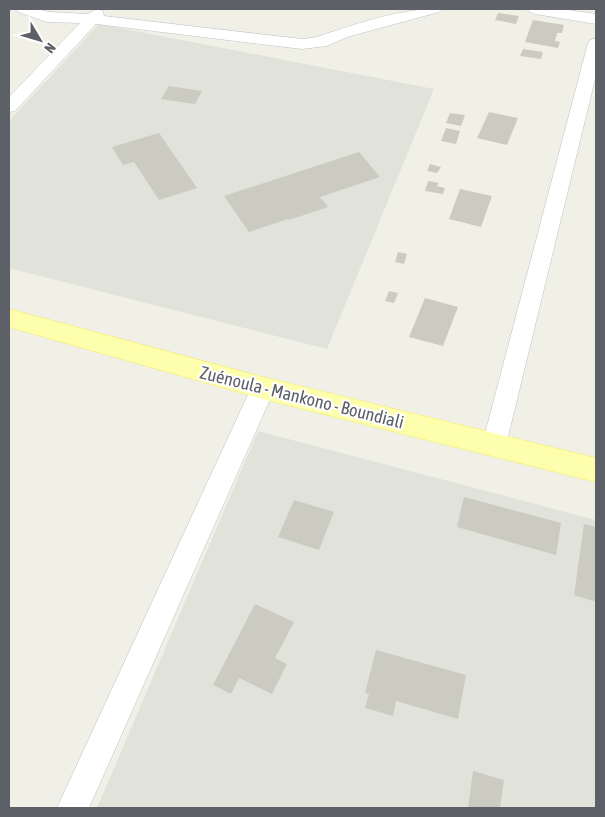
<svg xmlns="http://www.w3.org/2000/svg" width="605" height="817" font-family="'Asap Condensed',sans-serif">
	<rect width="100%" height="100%" fill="#f1f0e6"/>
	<g fill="#e1e2da">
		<polygon points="99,24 434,89 327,349 9,268 9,121"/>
		<polygon points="258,431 596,520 596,808 97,808"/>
	</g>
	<g fill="#cccbc2">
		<polygon points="498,13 519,16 516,24 495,20"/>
		<polygon points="533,20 564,25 562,33 557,33 555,41 560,42 558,48 525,42"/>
		<polygon points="523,49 543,52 541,59 520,56"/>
		<polygon points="169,86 202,91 195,104 161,99"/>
		<polygon points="489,112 518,118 507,145 477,138"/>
		<polygon points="450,113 465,115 461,126 446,123"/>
		<polygon points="446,128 460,131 456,144 441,141"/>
		<polygon points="159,133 197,188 159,200 134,162 123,165 112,147"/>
		<polygon points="359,152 380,177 320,197 328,207 289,220 288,219 249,232 224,196"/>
		<polygon points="430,164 441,167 437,173 427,171"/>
		<polygon points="428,181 439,183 437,186 445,188 443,194 425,191"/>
		<polygon points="460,189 492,196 481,227 449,219"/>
		<polygon points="398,252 407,254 404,264 395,262"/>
		<polygon points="389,291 398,293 394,303 385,301"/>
		<polygon points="425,298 458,307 443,346 409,337"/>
		<polygon points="464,497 561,523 556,555 457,527"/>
		<polygon points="294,500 334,512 319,550 278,537"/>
		<polygon points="584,524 596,527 596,602 574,595"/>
		<polygon points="255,604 294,622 275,658 287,664 272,694 239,678 231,694 213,685"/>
		<polygon points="376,650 466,675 458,719 396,701 393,716 365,708 369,694 365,693"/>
		<polygon points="473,771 504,780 500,808 468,808"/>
	</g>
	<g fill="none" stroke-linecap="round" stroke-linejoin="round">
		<defs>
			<g id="minor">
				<path d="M15,9h23l11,3 39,2 9,-5 6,2 1,5 198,23c16,-1 19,-4 33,-8 29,-10 77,-24 107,-22l-3,3 -92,25 -20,9 -25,3 -206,-25 -81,87 -6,1v-15l71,-74 -33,-1 -29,-10z"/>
				<polygon points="527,9 562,9 596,14 596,24 535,14 530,12"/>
				<polygon points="596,38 596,75 506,445 503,452 494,455 485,452 482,445 588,43 590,40"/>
				<polygon points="263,379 271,381 275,388 89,808 57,808 251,388 255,381"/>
			</g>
			<polygon id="major" points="9,309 263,377 596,458 596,482 263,399 9,327"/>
		</defs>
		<use href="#minor" stroke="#bdbfc5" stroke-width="1"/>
		<use href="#major" stroke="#f9e856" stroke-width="1"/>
		<use href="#minor" fill="#fff" fill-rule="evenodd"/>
		<use href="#major" fill="#feffad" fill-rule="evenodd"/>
	</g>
	<g text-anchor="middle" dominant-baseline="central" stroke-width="4" stroke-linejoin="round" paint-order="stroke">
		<g font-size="18" fill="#5d6067" stroke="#fff">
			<text transform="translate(302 397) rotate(14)">Zuénoula - Mankono - Boundiali</text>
		</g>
	</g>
	<rect width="605" height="817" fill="none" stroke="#5d6067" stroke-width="20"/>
	<g transform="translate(40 40) rotate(128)" stroke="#ffffff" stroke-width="4" paint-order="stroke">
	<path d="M0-4L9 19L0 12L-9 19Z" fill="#5d6067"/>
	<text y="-8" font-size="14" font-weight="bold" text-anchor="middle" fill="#5d6067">N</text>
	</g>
</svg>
